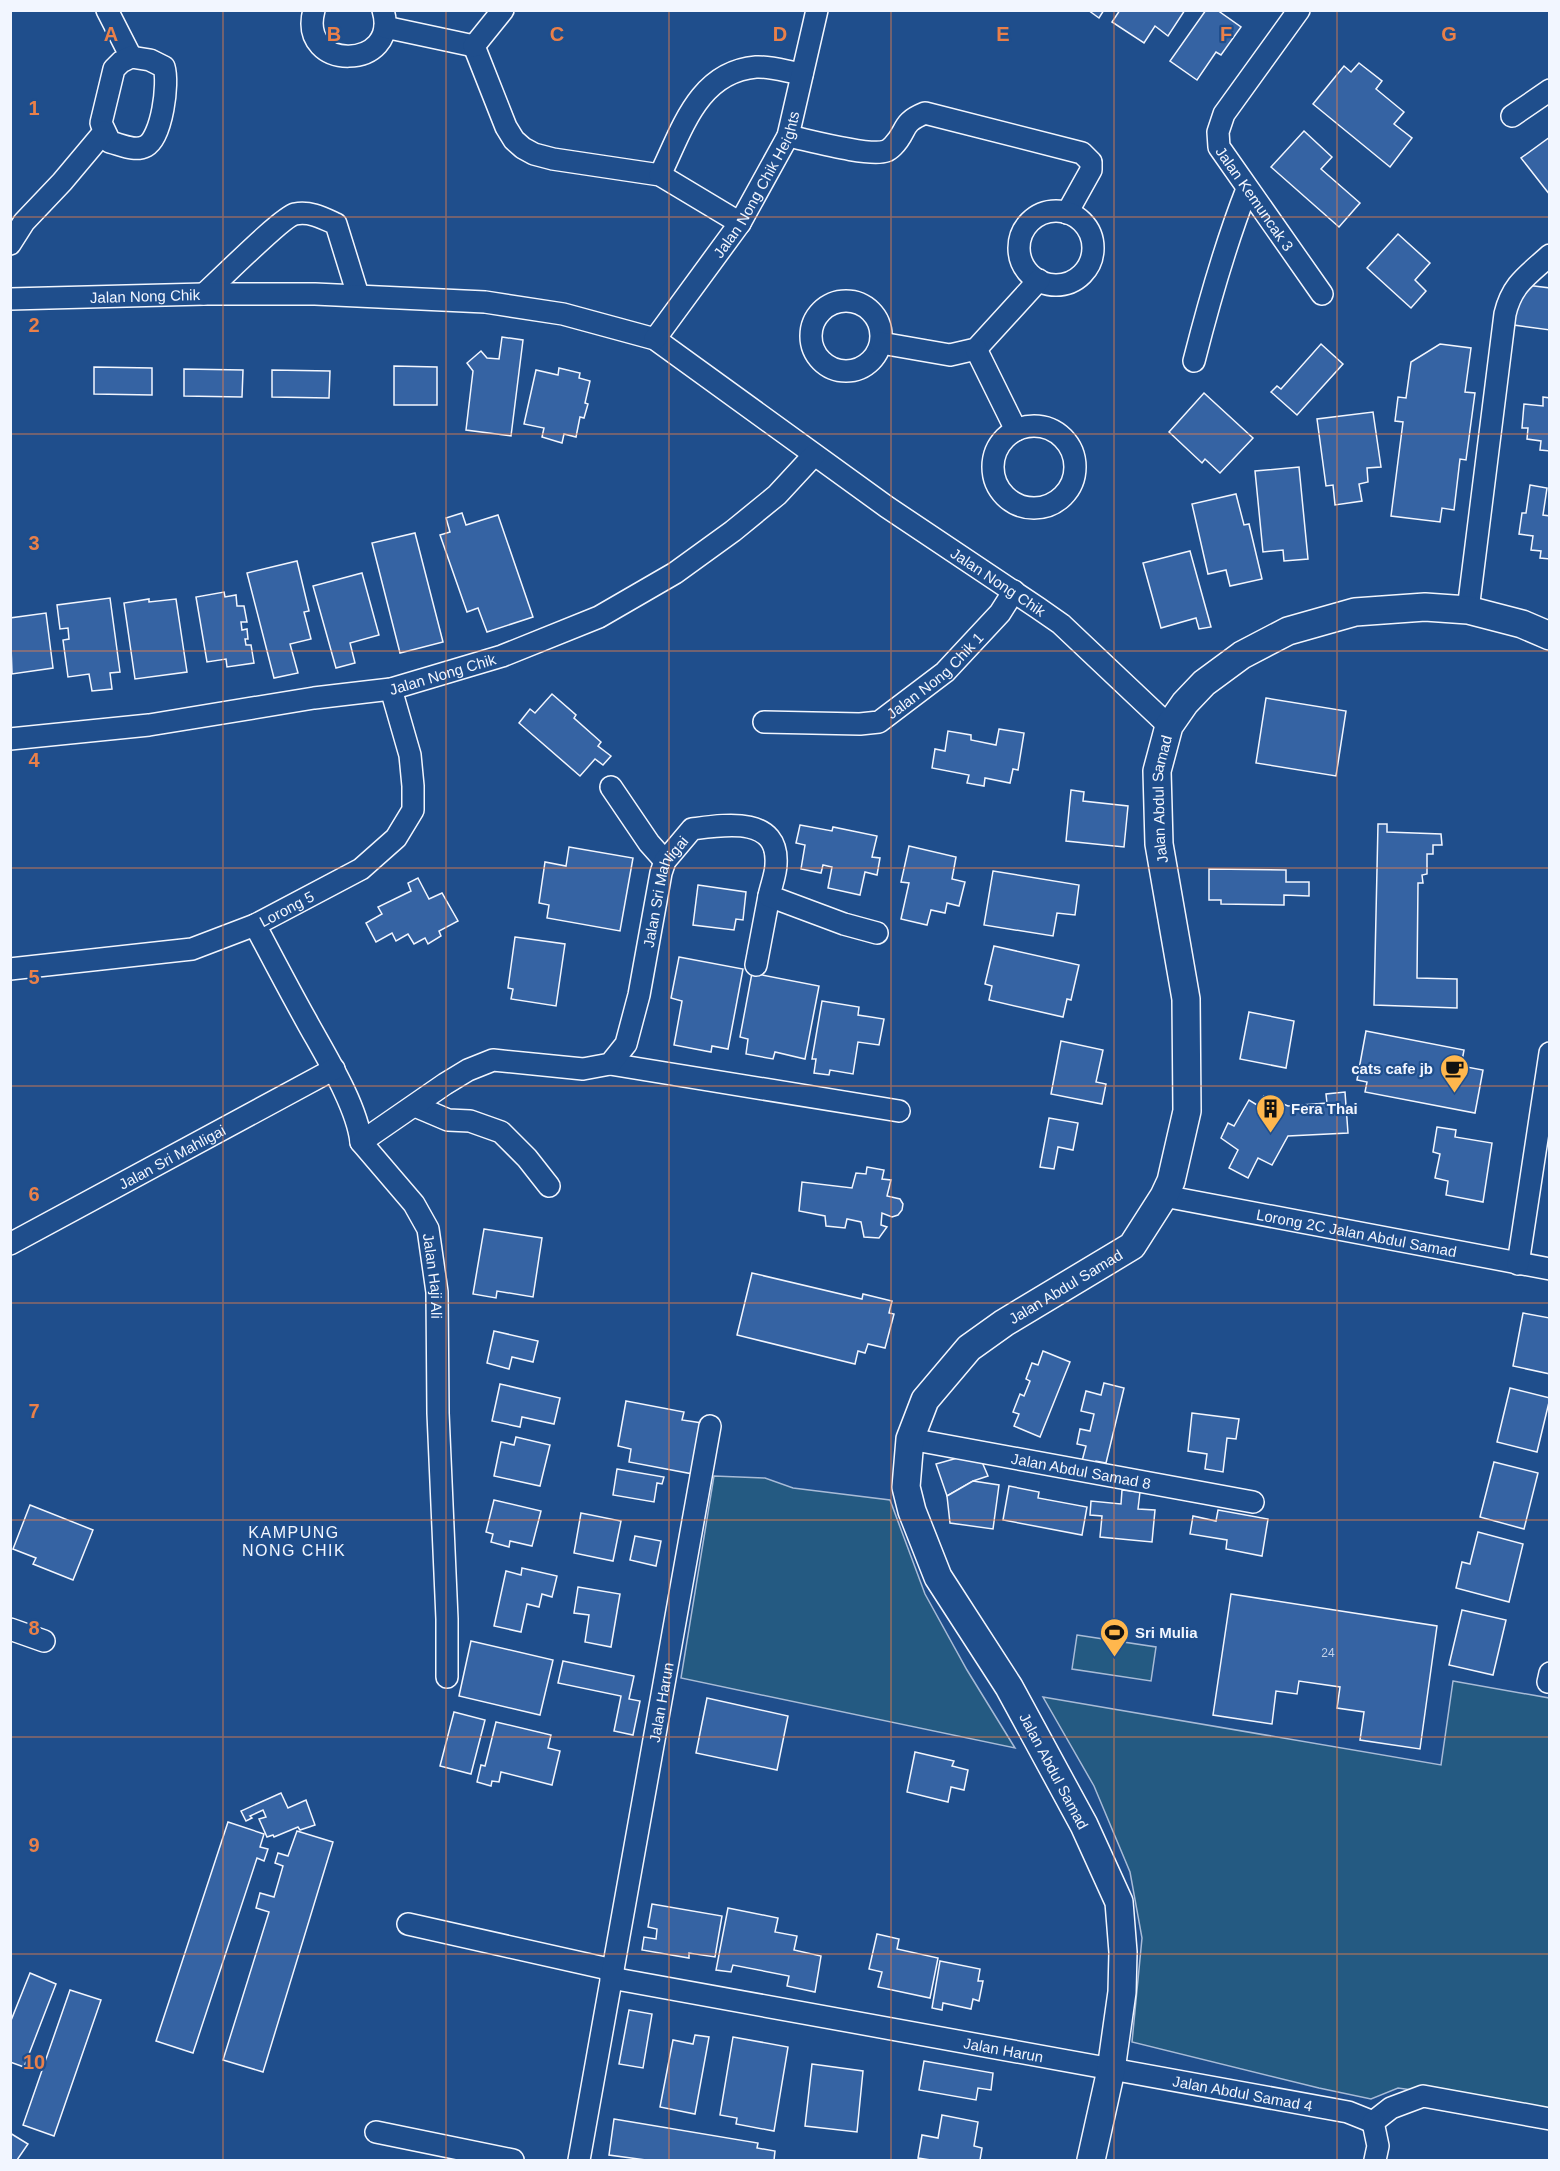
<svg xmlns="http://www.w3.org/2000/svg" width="1560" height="2171" font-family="Arial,sans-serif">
	<rect width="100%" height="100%" fill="#1f4e8c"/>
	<g fill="#245a82" stroke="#a8bbd7" stroke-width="1.5">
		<polygon points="714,1476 765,1478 793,1488 890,1500 925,1594 967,1670 1015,1748 681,1678"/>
		<polygon points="1077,1635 1156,1647 1151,1681 1072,1669"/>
		<polygon points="1453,1681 1549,1698 1549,2109 1398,2088 1371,2099 1319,2088 1132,2042 1142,1938 1130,1872 1094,1786 1043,1697 1441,1765"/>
	</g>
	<g fill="#3563a3" stroke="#f2f6ff" stroke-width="1.5">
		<polygon points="1088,10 1104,10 1099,18"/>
		<polygon points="1120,10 1185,10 1168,36 1155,26 1144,43 1112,22"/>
		<polygon points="1206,10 1217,10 1241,27 1221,55 1216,52 1197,80 1170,61"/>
		<polygon points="1359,63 1382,81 1376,89 1404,112 1394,124 1412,138 1390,167 1313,104 1344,66 1351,72"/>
		<polygon points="1304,131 1332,157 1321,169 1360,203 1339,227 1271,167"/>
		<polygon points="1550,137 1550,195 1521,158"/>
		<polygon points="1398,234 1430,263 1415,280 1426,291 1411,308 1367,268"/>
		<polygon points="1519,284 1550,288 1550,330 1514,325"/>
		<polygon points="502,337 523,340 511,436 466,430 473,371 467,363 481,351 487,358 499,359"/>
		<polygon points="1321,344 1343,364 1297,415 1271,392 1277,386 1281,389"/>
		<polygon points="1440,344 1471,348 1465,392 1475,393 1466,460 1460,459 1454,510 1442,508 1440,522 1391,516 1403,422 1395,421 1398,397 1406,398 1411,362"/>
		<polygon points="394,366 437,367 437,405 394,405"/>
		<polygon points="94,367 152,368 152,395 94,394"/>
		<polygon points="559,368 580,373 579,378 590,381 585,403 588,404 584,418 580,417 576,437 564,434 562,443 542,437 544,428 524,424 536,370 558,375"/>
		<polygon points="184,369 243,370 242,397 184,396"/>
		<polygon points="272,370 330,371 329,398 272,397"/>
		<polygon points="1204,393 1253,438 1220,473 1205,459 1202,463 1169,432"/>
		<polygon points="1543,397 1550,398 1550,451 1540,450 1541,441 1527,439 1528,428 1522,428 1524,404 1543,406"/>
		<polygon points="1373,412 1381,467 1367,468 1368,482 1359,484 1362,501 1335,505 1333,485 1326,486 1317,419"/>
		<polygon points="1299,467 1308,559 1284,561 1283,550 1263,552 1255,471"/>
		<polygon points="1530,485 1547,488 1543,515 1550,516 1550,559 1540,558 1541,551 1531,550 1533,536 1519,534 1522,513 1526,513"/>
		<polygon points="1236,494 1244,525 1249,524 1262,579 1230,586 1226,570 1208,574 1192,504"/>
		<polygon points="462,513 466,525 498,515 533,617 487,632 478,608 467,612 440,535 450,532 446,518"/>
		<polygon points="415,533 443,642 400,653 372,543"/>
		<polygon points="1190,551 1211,627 1199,629 1196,618 1161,628 1143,563"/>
		<polygon points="297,561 309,611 304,612 311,639 290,644 298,673 274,678 247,573"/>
		<polygon points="362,573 379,635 350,643 355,663 336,668 313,586"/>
		<polygon points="224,592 225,597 236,595 237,606 244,606 247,622 241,622 242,630 247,629 248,639 245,639 246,645 251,645 254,663 227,667 226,659 207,662 196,597"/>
		<polygon points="110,598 120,672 110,673 112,689 92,691 89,674 68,677 63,640 69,639 68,628 60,629 57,605"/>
		<polygon points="149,599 149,602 176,599 187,672 135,679 124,603"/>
		<polygon points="46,613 53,668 12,674 10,618"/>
		<polygon points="552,694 576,715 574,718 601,742 598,746 611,756 603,765 595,759 580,776 519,723 530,709 535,713"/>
		<polygon points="1266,698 1346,711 1336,776 1256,763"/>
		<polygon points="999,729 1024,733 1018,770 1013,769 1010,783 985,778 984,786 967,783 969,775 932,768 935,749 945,751 948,731 971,735 971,740 996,745"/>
		<polygon points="1071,790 1084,792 1083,801 1128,806 1124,847 1066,841"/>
		<polygon points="1378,824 1387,824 1387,832 1441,834 1442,845 1433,845 1433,854 1427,854 1427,874 1422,875 1423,883 1418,883 1417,978 1457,979 1457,1008 1374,1005"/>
		<polygon points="800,825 832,831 833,827 877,836 872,857 880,858 877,875 865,872 860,895 828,888 832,867 823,865 821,873 801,869 805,845 796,843"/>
		<polygon points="909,846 956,857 952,879 965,882 959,906 947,903 945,913 931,910 927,925 901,919 909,883 901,882"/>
		<polygon points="569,847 633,858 620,931 547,918 549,905 539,903 545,862 566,866"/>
		<polygon points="1209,869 1286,870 1286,882 1309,882 1309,896 1284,895 1284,905 1221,904 1221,900 1209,900"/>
		<polygon points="993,871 1079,885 1075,915 1057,913 1053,936 984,925"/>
		<polygon points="418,878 429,899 442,893 458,921 439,931 441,936 428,944 425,938 414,944 408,934 396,941 392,933 376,942 366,923 382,914 378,907 411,891 408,883"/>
		<polygon points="698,885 746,892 743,920 736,919 734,930 693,925"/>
		<polygon points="515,937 565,944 556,1006 511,999 513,989 508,988"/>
		<polygon points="994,946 1079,965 1071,1000 1067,999 1063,1017 989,1000 992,986 985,984"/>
		<polygon points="679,957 743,969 728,1049 712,1046 711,1052 674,1045 682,1001 671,998"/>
		<polygon points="752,973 819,986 805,1059 775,1052 773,1059 746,1054 748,1039 740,1037"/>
		<polygon points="822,1001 859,1007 858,1015 884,1019 879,1045 858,1042 853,1074 830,1070 829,1075 814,1073 816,1059 812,1059"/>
		<polygon points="1249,1012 1294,1021 1286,1068 1240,1059"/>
		<polygon points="1366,1031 1464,1050 1461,1066 1483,1070 1475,1113 1365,1092 1367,1082 1357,1080"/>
		<polygon points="1061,1041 1103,1050 1096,1082 1106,1084 1102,1104 1051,1094"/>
		<polygon points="1345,1092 1348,1133 1288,1136 1272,1165 1258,1158 1248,1178 1229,1168 1238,1150 1221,1138 1228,1123 1234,1126 1249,1100 1257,1105 1264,1096 1288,1106 1327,1103 1326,1094"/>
		<polygon points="1049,1118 1078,1123 1073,1150 1058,1147 1054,1169 1040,1167"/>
		<polygon points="1437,1127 1456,1130 1455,1137 1492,1143 1483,1202 1446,1195 1448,1181 1435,1178 1440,1154 1433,1152"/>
		<polygon points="867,1167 884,1170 882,1179 891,1180 887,1196 900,1199 903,1204 902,1210 898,1215 892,1217 882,1213 881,1225 887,1227 879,1238 864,1237 861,1222 847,1219 845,1228 826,1226 825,1216 799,1211 802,1182 852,1188 856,1173 866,1174"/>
		<polygon points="484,1229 542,1238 533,1297 497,1291 496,1298 473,1294"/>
		<polygon points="752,1273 862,1299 863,1294 892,1301 889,1313 894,1314 885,1348 868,1344 865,1353 858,1351 855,1364 737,1335"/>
		<polygon points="1523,1313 1550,1318 1550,1374 1513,1366"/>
		<polygon points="494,1331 538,1341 533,1362 512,1357 509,1369 487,1363"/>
		<polygon points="1043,1351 1070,1362 1040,1437 1014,1426 1019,1414 1013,1412 1020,1394 1024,1396 1030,1381 1026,1379 1032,1363 1038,1365"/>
		<polygon points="1104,1383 1124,1388 1106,1463 1096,1461 1095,1464 1082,1461 1086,1446 1077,1444 1080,1429 1090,1431 1094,1414 1081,1411 1086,1391 1101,1395"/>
		<polygon points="500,1384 560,1398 554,1424 522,1417 520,1427 492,1421"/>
		<polygon points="1510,1388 1550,1398 1537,1452 1497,1442"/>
		<polygon points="626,1401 684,1412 682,1420 702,1423 693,1474 629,1462 631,1449 618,1446"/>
		<polygon points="1192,1413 1239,1419 1236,1439 1227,1438 1223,1472 1205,1469 1207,1454 1188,1451"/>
		<polygon points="516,1437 550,1445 540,1486 494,1476 501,1442 514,1445"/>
		<polygon points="961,1457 982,1462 988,1476 973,1481 947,1496 936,1464"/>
		<polygon points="1494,1462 1538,1473 1524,1529 1480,1517"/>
		<polygon points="617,1469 664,1477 662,1484 657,1483 654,1502 613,1495"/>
		<polygon points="973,1481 999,1485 993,1529 950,1523 947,1496"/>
		<polygon points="1009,1486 1039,1492 1038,1498 1087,1507 1082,1535 1003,1520"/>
		<polygon points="1122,1490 1140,1492 1138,1509 1155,1510 1152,1542 1100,1537 1102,1516 1090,1515 1091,1501 1121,1504"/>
		<polygon points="494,1500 541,1511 532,1546 510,1541 509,1547 491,1542 493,1534 486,1532"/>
		<polygon points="30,1505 93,1530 73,1580 33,1564 36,1558 13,1549"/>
		<polygon points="1218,1510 1268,1519 1262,1556 1226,1549 1227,1540 1190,1534 1193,1516 1216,1521"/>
		<polygon points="581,1513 621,1521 613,1561 574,1553"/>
		<polygon points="1478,1532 1523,1544 1509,1602 1456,1588 1462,1562 1470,1564"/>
		<polygon points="635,1536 661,1541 656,1566 630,1560"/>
		<polygon points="522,1568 557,1576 552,1597 542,1594 539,1607 527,1604 521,1632 494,1626 506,1571 521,1575"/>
		<polygon points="578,1587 620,1594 611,1647 585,1642 589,1615 574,1613"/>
		<polygon points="1231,1594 1437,1626 1420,1749 1360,1740 1364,1712 1337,1708 1340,1687 1299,1681 1297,1694 1276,1691 1272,1724 1213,1715"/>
		<polygon points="1462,1610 1506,1620 1493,1675 1449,1665"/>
		<polygon points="471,1641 553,1660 540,1715 459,1696"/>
		<polygon points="563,1661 634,1676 629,1699 640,1701 633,1735 614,1731 621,1696 558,1683"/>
		<polygon points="707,1698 788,1716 777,1770 696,1753"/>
		<polygon points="454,1712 485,1720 471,1774 440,1766"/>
		<polygon points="496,1722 551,1735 548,1748 560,1751 552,1785 501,1772 499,1782 492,1781 491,1786 477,1782 481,1765 485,1766"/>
		<polygon points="915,1752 954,1761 952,1766 968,1770 964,1790 951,1787 948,1802 907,1792"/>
		<polygon points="281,1793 288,1808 306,1800 315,1825 300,1830 298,1827 274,1837 273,1835 267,1837 259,1819 266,1817 263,1810 250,1816 252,1818 246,1821 241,1811"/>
		<polygon points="228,1822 264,1834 260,1847 268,1849 264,1861 257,1858 193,2053 156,2041"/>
		<polygon points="297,1831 333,1842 263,2072 223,2060 269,1912 256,1908 260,1893 274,1897 283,1866 275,1863 278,1853 288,1856"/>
		<polygon points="652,1904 722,1916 715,1957 689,1953 689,1958 642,1950 644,1937 656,1939 657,1929 648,1927"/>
		<polygon points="728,1908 778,1918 775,1932 797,1936 794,1950 821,1956 815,1992 787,1986 789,1976 733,1965 731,1972 716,1970"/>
		<polygon points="877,1934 899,1939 897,1949 938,1958 930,1998 878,1987 882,1972 869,1969"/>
		<polygon points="940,1961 980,1969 978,1981 983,1981 979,2001 973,1999 971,2009 943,2003 942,2010 932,2008"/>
		<polygon points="30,1973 56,1984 24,2067 10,2062 10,2023"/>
		<polygon points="70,1990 101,2000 54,2136 23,2125"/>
		<polygon points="629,2010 652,2014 643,2068 619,2064"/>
		<polygon points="695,2035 709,2037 695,2114 660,2107 673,2040 693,2044"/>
		<polygon points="733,2037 788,2047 774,2131 736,2124 737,2118 720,2115"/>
		<polygon points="924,2061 993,2073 991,2090 978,2088 976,2100 919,2090"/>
		<polygon points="812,2064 863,2071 857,2132 805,2126"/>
		<polygon points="942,2115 978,2122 974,2146 982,2148 980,2160 931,2160 918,2158 922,2135 938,2138"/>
		<polygon points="614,2119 758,2143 757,2148 775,2151 774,2160 646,2160 609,2155"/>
		<polygon points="10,2133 28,2144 17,2160 10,2160"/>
	</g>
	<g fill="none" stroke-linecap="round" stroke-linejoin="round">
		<defs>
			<g id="minor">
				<polyline points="107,10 131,57"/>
				<path d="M314,10c-17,63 87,60 69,0"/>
				<path id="s1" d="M1299,10l-75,104 -6,18 1,15 103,147"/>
				<polyline points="385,27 474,46"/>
				<polyline points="474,46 506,127 514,140 523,148 534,154 553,159 660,175 740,223"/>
				<polyline points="474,46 503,10"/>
				<path d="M131,57l19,3 14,7c5,16 -2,70 -18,79 -11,6 -24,-1 -36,-4l-9,-19 13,-54 7,-7z"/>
				<polyline points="1512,116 1550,90"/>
				<path d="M788,136c20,4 81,21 98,15 3,-1 5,-3 7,-5 15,-15 7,-23 32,-33l157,40 9,9v8l-24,43"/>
				<path d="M660,175c22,-45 38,-103 96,-108 14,-1 32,5 46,7"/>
				<circle cx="1056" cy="248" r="37"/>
				<polyline points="10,244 24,222 62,182 104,132"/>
				<path d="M204,294c15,-13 78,-77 91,-80 15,-3 28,4 41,10l22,71"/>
				<path id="s2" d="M10,299l194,-5h111l170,8 78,12 92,25 232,168 151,101 23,16 108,102"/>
				<circle cx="846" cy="336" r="35"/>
				<path id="s3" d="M655,339l85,-116 48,-87 29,-126"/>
				<polyline points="881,343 950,355 976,349 1039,280"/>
				<polyline points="976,349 1016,430"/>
				<path d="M1194,361c15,-59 31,-116 53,-172"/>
				<circle cx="1034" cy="467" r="41"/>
				<path d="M1468,610l37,-296c7,-30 23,-39 45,-59"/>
				<path id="s4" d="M764,722l96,2 19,-2 66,-50 55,-59 14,-22"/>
				<path id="s5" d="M10,739l139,-14 165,-27 77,-9 111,-33 97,-39 76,-44 58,-42 44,-36 37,-40"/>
				<polyline points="611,787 649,843 665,861"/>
				<path id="s6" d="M255,925c17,32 33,63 51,95 18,33 51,85 55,122l53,62 14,25 9,63 1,121 9,206v58"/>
				<polyline points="756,965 769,896"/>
				<path id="s7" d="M10,969l182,-20 63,-24 106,-56 35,-31 17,-28v-24l-3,-31 -19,-66"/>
				<polyline points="610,1064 899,1111"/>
				<polyline points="415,1106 448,1120 470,1121 501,1132 527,1158 549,1186"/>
				<path id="s8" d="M361,1142l84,-58 23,-14 25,-10 90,9 27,-5 16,-20 13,-49 22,-122 4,-12 27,-32c31,-4 87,-14 84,35 0,10 -5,22 -7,32l75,28 33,9"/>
				<path id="s9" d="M1164,1196l386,73"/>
				<path id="s10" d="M10,1244l324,-175"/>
				<polyline points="1518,1264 1550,1053"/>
				<path id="s11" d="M910,1439l343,63"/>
				<polyline points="10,1629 44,1641"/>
				<polyline points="1548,1682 1550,1673"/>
				<polyline points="408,1924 613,1970"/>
				<path id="s12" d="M611,1978l737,134 25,10"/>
				<polyline points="1373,2122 1391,2108 1423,2096 1550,2119"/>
				<polyline points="1373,2122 1378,2146 1375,2160"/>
				<polyline points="376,2132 513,2160"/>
				<path id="s13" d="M579,2160l131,-734"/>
			</g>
			<g id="tertiary">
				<path id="s14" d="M1091,2160l20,-90 11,-78 1,-40 -4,-50 -35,-77 -75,-138 -71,-110 -26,-66 -6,-24 4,-48 15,-39 44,-52 35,-25 128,-77 32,-50 7,-15 16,-70 -1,-112 -27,-155 -2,-73 12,-45 16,-23 19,-20 38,-28 46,-24 67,-19 70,-5 43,3 54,14 28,12"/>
			</g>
		</defs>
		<use href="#minor" stroke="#f2f6ff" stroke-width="24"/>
		<use href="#tertiary" stroke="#f2f6ff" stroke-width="30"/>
		<use href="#minor" stroke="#1f4e8c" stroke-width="21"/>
		<use href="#tertiary" stroke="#1f4e8c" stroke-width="27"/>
	</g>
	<path fill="none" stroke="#ea8049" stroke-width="1.5" stroke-opacity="0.55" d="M223,10v2150M446,10v2150M669,10v2150M891,10v2150M1114,10v2150M1337,10v2150M10,217h1540M10,434h1540M10,651h1540M10,868h1540M10,1086h1540M10,1303h1540M10,1520h1540M10,1737h1540M10,1954h1540"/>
	<defs>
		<symbol id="cafe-pin" viewBox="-11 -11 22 30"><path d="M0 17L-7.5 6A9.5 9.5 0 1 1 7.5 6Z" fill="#ffb74d" stroke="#1f4e8c"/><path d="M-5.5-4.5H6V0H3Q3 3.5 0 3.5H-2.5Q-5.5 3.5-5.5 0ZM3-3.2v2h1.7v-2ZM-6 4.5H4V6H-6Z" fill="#111"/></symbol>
		<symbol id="building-pin" viewBox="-11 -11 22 30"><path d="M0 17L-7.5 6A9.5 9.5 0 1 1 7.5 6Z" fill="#ffb74d" stroke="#1f4e8c"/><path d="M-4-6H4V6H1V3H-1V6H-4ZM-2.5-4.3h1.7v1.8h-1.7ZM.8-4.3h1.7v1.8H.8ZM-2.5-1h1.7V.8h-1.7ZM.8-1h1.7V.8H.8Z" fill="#111"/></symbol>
		<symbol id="stadium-pin" viewBox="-11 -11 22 30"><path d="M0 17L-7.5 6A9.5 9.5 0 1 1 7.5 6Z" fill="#ffb74d" stroke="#1f4e8c"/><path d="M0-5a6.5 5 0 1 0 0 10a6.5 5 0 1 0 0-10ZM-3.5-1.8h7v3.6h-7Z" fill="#111"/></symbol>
	</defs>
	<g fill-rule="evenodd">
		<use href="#cafe-pin" x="1438" y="1052" width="33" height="45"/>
		<use href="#building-pin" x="1254" y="1092" width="33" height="45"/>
		<use href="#stadium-pin" x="1098" y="1616" width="33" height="45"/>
	</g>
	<g text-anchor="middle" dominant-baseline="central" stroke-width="4.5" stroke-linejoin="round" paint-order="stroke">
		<g font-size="12" fill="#c3d1e8">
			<text x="1328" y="1653">24</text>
		</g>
		<g font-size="15" fill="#f2f6ff" stroke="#1f4e8c">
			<text stroke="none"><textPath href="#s3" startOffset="186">Jalan Nong Chik Heights</textPath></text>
			<text stroke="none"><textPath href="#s1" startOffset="225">Jalan Kemuncak 3</textPath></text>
			<text stroke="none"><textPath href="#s2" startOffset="135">Jalan Nong Chik</textPath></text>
			<text stroke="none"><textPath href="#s2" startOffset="1070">Jalan Nong Chik</textPath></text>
			<text stroke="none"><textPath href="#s5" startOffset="438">Jalan Nong Chik</textPath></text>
			<text stroke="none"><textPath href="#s4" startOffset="188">Jalan Nong Chik 1</textPath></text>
			<text stroke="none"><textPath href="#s14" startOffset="1542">Jalan Abdul Samad</textPath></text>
			<text stroke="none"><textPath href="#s8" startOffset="458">Jalan Sri Mahligai</textPath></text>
			<text stroke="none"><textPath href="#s7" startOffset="286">Lorong 5</textPath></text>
			<text stroke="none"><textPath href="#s10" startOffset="184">Jalan Sri Mahligai</textPath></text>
			<text stroke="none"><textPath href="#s9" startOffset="196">Lorong 2C Jalan Abdul Samad</textPath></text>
			<text stroke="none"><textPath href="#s6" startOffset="400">Jalan Haji Ali</textPath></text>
			<text stroke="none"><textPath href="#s14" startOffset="1002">Jalan Abdul Samad</textPath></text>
			<text stroke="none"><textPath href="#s11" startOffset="174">Jalan Abdul Samad 8</textPath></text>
			<text stroke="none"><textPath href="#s13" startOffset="465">Jalan Harun</textPath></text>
			<text transform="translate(1054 1771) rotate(62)">Jalan Abdul Samad</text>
			<text stroke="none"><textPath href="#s12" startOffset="399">Jalan Harun</textPath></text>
			<text stroke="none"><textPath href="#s12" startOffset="642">Jalan Abdul Samad 4</textPath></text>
		</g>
		<g font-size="15" font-weight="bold" fill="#f2f6ff" stroke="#1f4e8c" text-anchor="start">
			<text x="1433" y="1068" text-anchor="end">cats cafe jb</text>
			<text x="1291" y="1108">Fera Thai</text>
			<text x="1135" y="1632">Sri Mulia</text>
		</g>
		<g font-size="16" letter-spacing="1.5" fill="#f2f6ff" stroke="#1f4e8c">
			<text x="294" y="1532">KAMPUNG<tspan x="294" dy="18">NONG CHIK</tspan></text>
		</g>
	</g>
	<g font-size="20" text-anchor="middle" font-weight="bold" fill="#ea8049" stroke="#1f4e8c" stroke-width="4.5" stroke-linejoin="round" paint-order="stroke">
		<text x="111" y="41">A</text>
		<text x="334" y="41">B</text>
		<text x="557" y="41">C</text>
		<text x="780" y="41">D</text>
		<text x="1003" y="41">E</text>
		<text x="1226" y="41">F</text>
		<text x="1449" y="41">G</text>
		<text x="34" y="115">1</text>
		<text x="34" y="332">2</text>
		<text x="34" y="550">3</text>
		<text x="34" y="767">4</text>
		<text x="34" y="984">5</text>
		<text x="34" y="1201">6</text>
		<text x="34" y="1418">7</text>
		<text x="34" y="1635">8</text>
		<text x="34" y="1852">9</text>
		<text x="34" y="2069">10</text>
	</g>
	<rect width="1560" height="2171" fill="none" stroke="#f2f6ff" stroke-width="24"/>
</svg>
